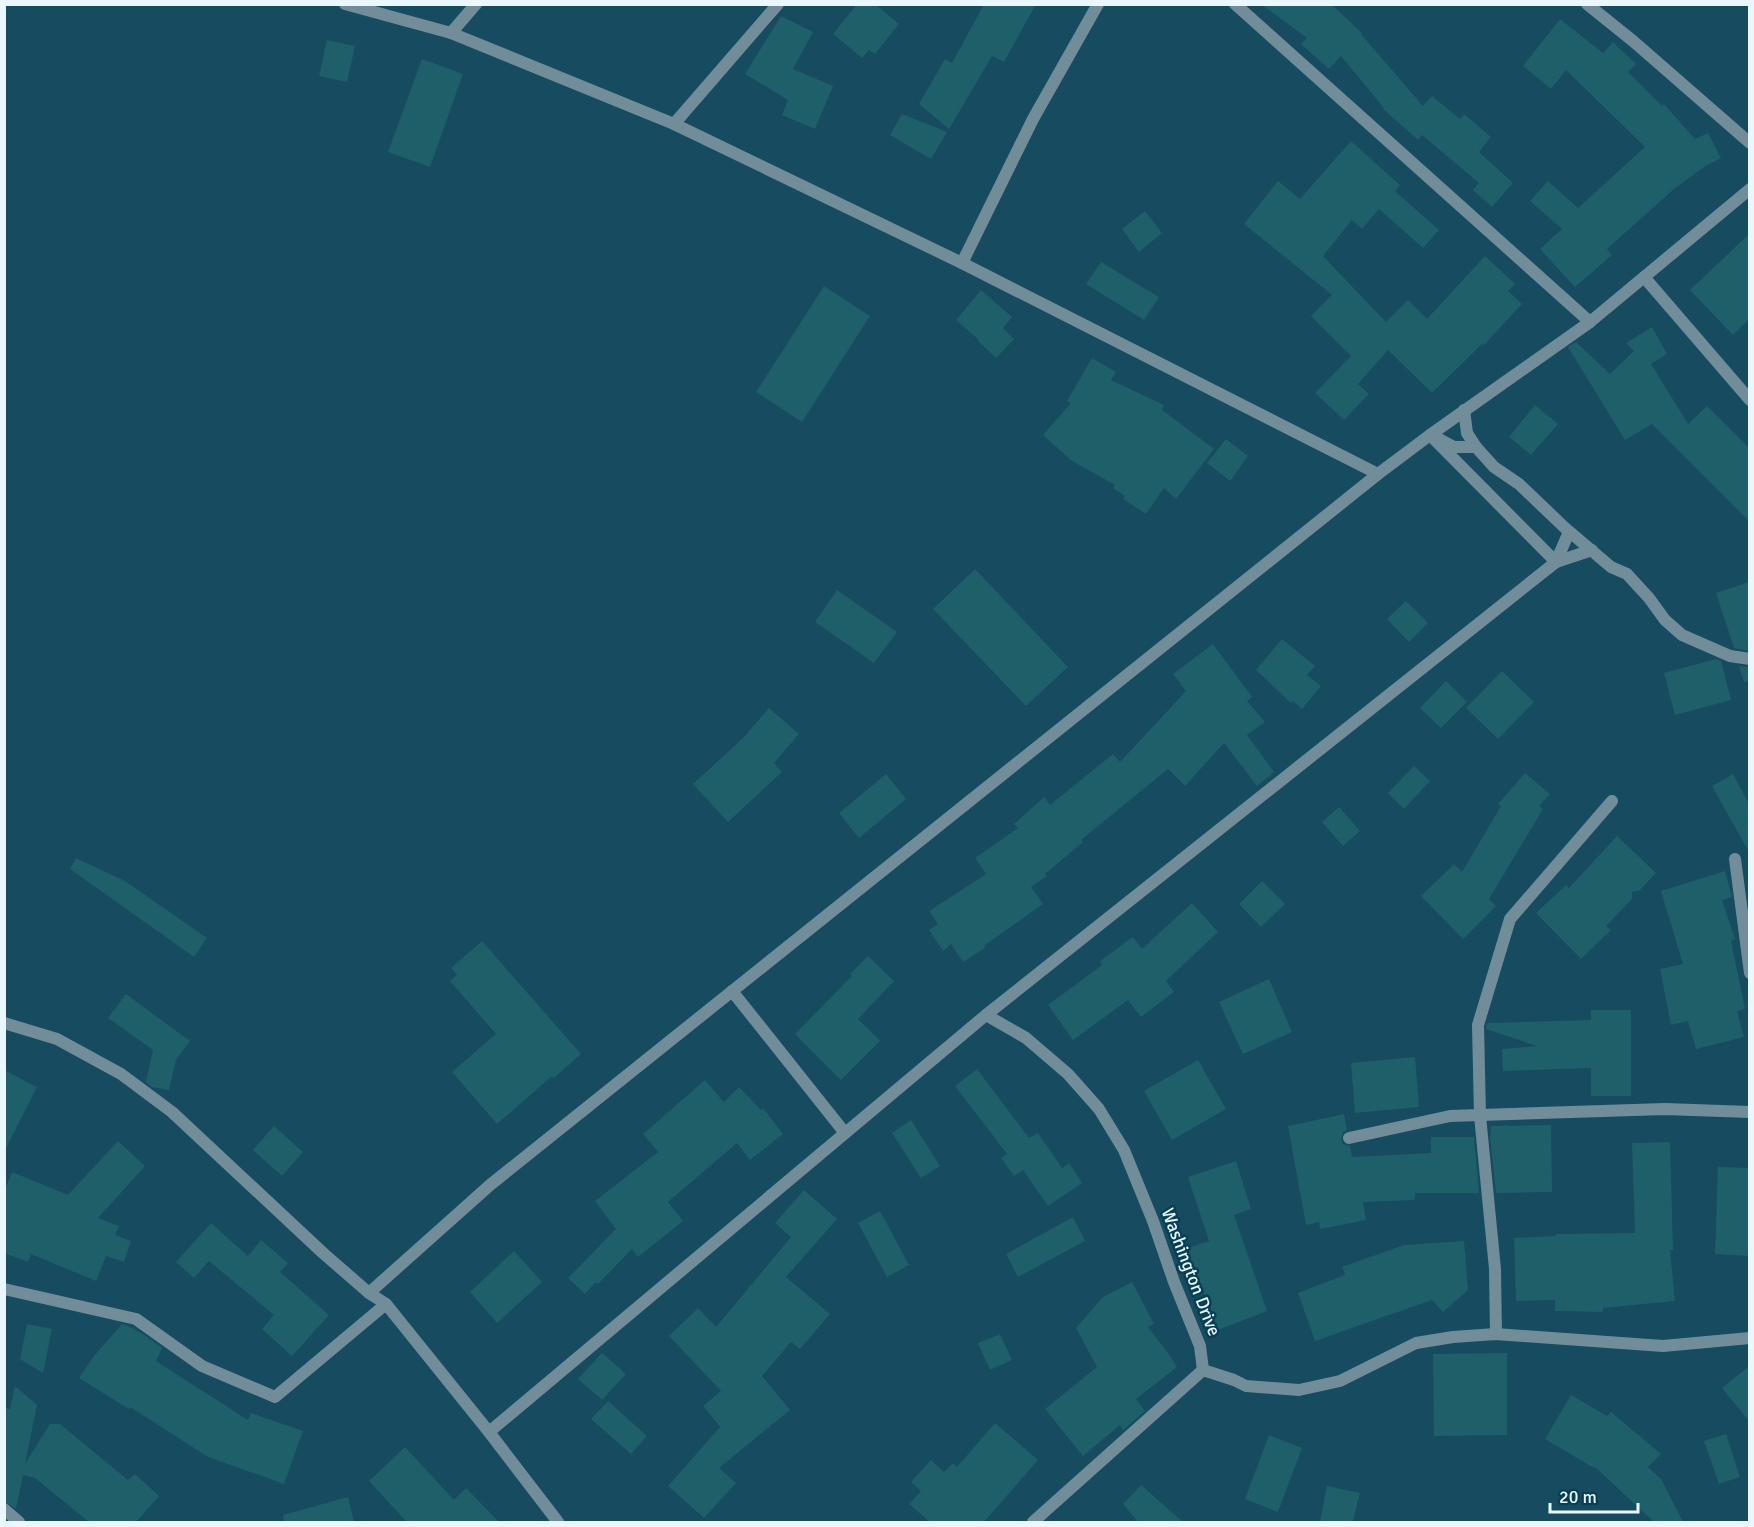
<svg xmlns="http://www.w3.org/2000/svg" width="1754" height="1527" font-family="Signika,sans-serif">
	<rect width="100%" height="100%" fill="#164b60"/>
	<g fill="#1f5f69">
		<polygon points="857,4 875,4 899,24 875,54 869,50 862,58 833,34"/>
		<polygon points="984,4 1036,4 1004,62 992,56 949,129 919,104 945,59 952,63"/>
		<polygon points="1261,4 1331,4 1362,33 1361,34 1423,106 1432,96 1460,119 1464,114 1491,137 1479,152 1513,183 1492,207 1473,190 1479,183 1422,135 1418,140 1383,109 1384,108 1341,56 1329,69 1301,44 1307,38"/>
		<polygon points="781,16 813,32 793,69 833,86 815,129 782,115 788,100 745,74"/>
		<polygon points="1560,19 1603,53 1613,42 1636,64 1628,72 1662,106 1664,104 1695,139 1708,133 1721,158 1704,167 1674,189 1607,249 1612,255 1575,287 1540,249 1562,229 1530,201 1548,181 1578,208 1645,147 1566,70 1551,89 1523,66"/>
		<polygon points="327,40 355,46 347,82 319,76"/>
		<polygon points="422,59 463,74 430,167 388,152"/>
		<polygon points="902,114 947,132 931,159 890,135"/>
		<polygon points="1351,141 1400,185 1395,191 1439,230 1423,248 1379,209 1362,229 1352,220 1323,256 1386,322 1408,300 1427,319 1485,256 1515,284 1508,291 1522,304 1484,345 1483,343 1432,393 1388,350 1358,384 1369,394 1344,420 1315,393 1351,356 1311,316 1332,295 1244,224 1278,181 1300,199"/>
		<polygon points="1145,211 1162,233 1139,252 1122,229"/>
		<polygon points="1749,234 1749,319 1733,335 1690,290"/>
		<polygon points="1101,262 1159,297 1144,320 1086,284"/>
		<polygon points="824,286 870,316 802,422 756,392"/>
		<polygon points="981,290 1012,317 1003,328 1014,339 996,358 978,341 979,340 956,320"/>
		<polygon points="1652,327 1667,354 1651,364 1688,424 1707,406 1749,448 1749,521 1652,424 1625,440 1568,347 1576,342 1610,374 1634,351 1626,343"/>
		<polygon points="1092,358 1116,372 1111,380 1164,405 1162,410 1214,449 1176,499 1164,488 1146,514 1123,499 1125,496 1113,488 1115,485 1072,461 1043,435 1071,403 1067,401"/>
		<polygon points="1535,405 1558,424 1531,455 1509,437"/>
		<polygon points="1226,439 1248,456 1230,481 1207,463"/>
		<polygon points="975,569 1068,667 1026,706 933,609"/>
		<polygon points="1749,582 1749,651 1734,648 1716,593"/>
		<polygon points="837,590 897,632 874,663 815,622"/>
		<polygon points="1406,601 1428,623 1409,642 1387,619"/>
		<polygon points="1282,639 1315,666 1307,675 1321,686 1302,709 1293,701 1291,703 1256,670"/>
		<polygon points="1213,644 1252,697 1247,701 1265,722 1247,735 1274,772 1257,786 1224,743 1185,786 1168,769 1081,840 1083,842 1045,874 1047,876 1031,887 1043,904 984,946 985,948 963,962 951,944 943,951 929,930 938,924 929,911 986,874 975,858 1018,828 1014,824 1044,797 1050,805 1113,754 1120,762 1186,691 1173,674"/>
		<polygon points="1716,659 1721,661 1731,700 1675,715 1664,673"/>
		<polygon points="1739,666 1749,667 1749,681 1744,682"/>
		<polygon points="1502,671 1534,702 1498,739 1466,708"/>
		<polygon points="1446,681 1467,702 1441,728 1420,708"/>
		<polygon points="769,708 799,734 774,763 782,772 728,822 693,784 743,738"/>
		<polygon points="1414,766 1430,781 1404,809 1388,793"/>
		<polygon points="1525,773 1550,794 1539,806 1543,809 1489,899 1496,906 1463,939 1421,896 1454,864 1462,872 1501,806 1498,804"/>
		<polygon points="886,774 906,799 859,838 839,813"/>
		<polygon points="1733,774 1749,804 1749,852 1712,786"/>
		<polygon points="1339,807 1360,831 1343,846 1322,822"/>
		<polygon points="1617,836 1656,873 1639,891 1632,892 1632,899 1606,926 1611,930 1581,959 1536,913 1566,885 1569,888"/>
		<polygon points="76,858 125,881 207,938 194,957 70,869"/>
		<polygon points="1725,871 1732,897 1722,900 1735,939 1731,941 1745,1009 1737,1011 1744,1037 1696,1049 1688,1021 1671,1025 1660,969 1683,964 1661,891"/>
		<polygon points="1262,881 1285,904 1261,927 1239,904"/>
		<polygon points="1192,903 1218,932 1166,981 1174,992 1141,1017 1128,1000 1073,1040 1048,1005 1102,965 1100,961 1133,937 1142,949"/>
		<polygon points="482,941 581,1054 554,1078 552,1076 497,1124 452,1072 496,1034 450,981 457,975 451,968"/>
		<polygon points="868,956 894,981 858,1019 880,1041 841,1080 795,1034 852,976 850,974"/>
		<polygon points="1269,979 1292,1032 1243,1054 1219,1002"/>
		<polygon points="126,994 190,1041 176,1060 169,1090 152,1087 146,1082 153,1050 108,1018"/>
		<polygon points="1591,1010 1631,1010 1631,1096 1591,1096 1591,1068 1503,1071 1502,1049 1537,1046 1486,1029 1487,1023 1591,1020"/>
		<polygon points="1415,1057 1419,1107 1355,1113 1351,1063"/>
		<polygon points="1198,1060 1226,1109 1172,1140 1144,1091"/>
		<polygon points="977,1069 1029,1138 1038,1133 1062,1168 1069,1163 1082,1183 1048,1206 1023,1170 1014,1176 1001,1158 1007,1154 955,1086"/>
		<polygon points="4,1070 37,1087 4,1152"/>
		<polygon points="705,1080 724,1102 739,1087 761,1110 763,1108 783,1134 750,1160 737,1143 668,1202 683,1221 638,1257 632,1249 598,1284 596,1282 585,1294 568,1278 616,1229 595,1201 658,1152 643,1134"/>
		<polygon points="1344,1114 1347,1130 1343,1132 1341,1139 1343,1144 1350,1146 1352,1157 1431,1153 1431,1137 1474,1137 1479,1193 1415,1193 1415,1200 1363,1202 1366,1220 1320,1229 1319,1222 1306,1225 1288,1126"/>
		<polygon points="911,1120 940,1166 921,1178 892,1133"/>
		<polygon points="1551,1125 1552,1192 1496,1193 1490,1137 1491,1126"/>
		<polygon points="274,1126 303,1152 282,1176 253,1150"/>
		<polygon points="118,1141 145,1166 98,1218 119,1226 115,1235 131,1241 124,1262 106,1256 96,1281 31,1254 28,1262 4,1253 4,1192 12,1172 68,1195"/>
		<polygon points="1670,1142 1673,1250 1670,1250 1675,1301 1603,1308 1603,1312 1555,1311 1555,1300 1516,1301 1514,1238 1556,1236 1556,1234 1635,1233 1632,1143"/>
		<polygon points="1236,1161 1251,1209 1234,1215 1267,1311 1218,1330 1200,1282 1188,1287 1176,1252 1209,1241 1188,1177"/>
		<polygon points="1718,1167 1749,1168 1749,1256 1715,1254"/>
		<polygon points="804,1190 837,1219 786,1277 830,1314 800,1349 791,1342 762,1376 790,1410 719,1468 736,1483 704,1518 668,1486 720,1427 703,1406 721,1391 669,1336 698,1308 716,1327 791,1237 775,1223"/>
		<polygon points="880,1211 909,1265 887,1277 858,1223"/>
		<polygon points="1073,1217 1085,1241 1018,1277 1006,1254"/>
		<polygon points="211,1223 248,1256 261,1240 288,1263 280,1272 329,1315 292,1356 262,1329 274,1315 209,1261 194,1278 176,1262"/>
		<polygon points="1464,1241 1468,1290 1443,1312 1432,1300 1315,1341 1298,1293 1345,1275 1342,1267 1404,1245"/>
		<polygon points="514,1251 542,1282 497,1323 470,1292"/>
		<polygon points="1132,1282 1154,1324 1148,1327 1171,1357 1177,1367 1136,1399 1145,1411 1123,1430 1120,1425 1083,1456 1045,1409 1097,1367 1076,1328 1103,1297"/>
		<polygon points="27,1324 52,1329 43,1373 20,1359"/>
		<polygon points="122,1324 128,1326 143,1334 162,1348 156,1361 248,1420 251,1413 303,1431 284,1484 208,1457 130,1407 129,1409 79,1378 93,1357"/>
		<polygon points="1000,1334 1012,1360 990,1370 978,1343"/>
		<polygon points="602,1353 626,1374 602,1400 578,1379"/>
		<polygon points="1507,1353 1507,1435 1434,1436 1433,1354"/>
		<polygon points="1749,1366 1749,1421 1722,1388"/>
		<polygon points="15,1386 37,1405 25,1464 50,1424 60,1424 128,1480 135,1474 159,1496 136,1522 89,1522 35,1478 23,1475 16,1509 4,1501 4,1407 10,1409"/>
		<polygon points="1571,1395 1607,1416 1611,1412 1661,1454 1648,1467 1661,1479 1683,1522 1654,1522 1595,1467 1594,1468 1545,1439"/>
		<polygon points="608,1401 647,1436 631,1454 591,1419"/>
		<polygon points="995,1423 1038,1460 984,1522 930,1522 909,1504 921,1491 911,1482 931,1460 944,1472 953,1463 957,1467"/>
		<polygon points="1726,1434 1740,1477 1719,1484 1704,1441"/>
		<polygon points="1269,1435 1302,1448 1278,1512 1245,1499"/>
		<polygon points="405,1447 454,1500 466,1488 499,1522 407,1522 369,1481"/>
		<polygon points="1141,1485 1183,1522 1138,1522 1123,1504"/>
		<polygon points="1327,1486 1360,1493 1353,1522 1320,1522"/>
		<polygon points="348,1497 354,1522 284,1522 283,1515"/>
	</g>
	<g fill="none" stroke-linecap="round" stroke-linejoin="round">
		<g stroke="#728d9a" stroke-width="12">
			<polyline points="345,4 451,33 674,124 962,263 1378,474"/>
			<polyline points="1235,4 1590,322"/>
			<polyline points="1587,4 1633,41 1750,143"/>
			<polyline points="451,33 476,4"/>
			<polyline points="674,124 778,4"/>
			<polyline points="962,263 1033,119 1098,4"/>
			<polyline points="1644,277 1750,400"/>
			<polyline points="1464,410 1467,433 1476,447 1494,467 1519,484 1564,527 1611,567 1627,574 1649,598 1665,620 1682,635 1730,656 1750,659"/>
			<polyline points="1439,439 1454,447 1476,447"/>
			<polyline points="1556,562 1592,550"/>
			<polyline points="1556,562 1569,532"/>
			<polyline points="1735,859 1750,973"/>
			<polyline points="732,991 845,1133"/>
			<polyline points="986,1015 1026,1038 1068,1074 1099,1109 1124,1150 1153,1221 1174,1282 1200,1346 1203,1370 1234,1380 1246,1386 1299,1390 1340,1381 1416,1343 1453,1337 1496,1334 1663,1346 1750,1338"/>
			<polyline points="4,1023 57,1039 121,1074 172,1112 323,1253 369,1293 386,1304 489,1432 558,1522"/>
			<polyline points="1349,1138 1450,1116 1665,1109 1750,1112"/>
			<polyline points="4,1289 136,1319 202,1366 275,1397 386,1304"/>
			<polyline points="369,1293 490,1185 1378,474 1430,435 1590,322 1750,189"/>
			<polyline points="1496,1334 1495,1269 1480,1116 1478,1025 1510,919 1612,801"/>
			<polyline points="489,1432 986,1015 1556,562 1430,435"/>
			<polyline points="4,1509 19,1522"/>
			<polyline points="1033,1522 1203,1370"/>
		</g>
	</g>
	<g text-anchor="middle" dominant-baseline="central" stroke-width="5" stroke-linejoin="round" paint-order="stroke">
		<g font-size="18" fill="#eaf7fe" stroke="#074055">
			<text transform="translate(1191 1272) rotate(69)">Washington Drive</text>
		</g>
	</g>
	<rect width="1754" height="1527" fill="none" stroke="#eaf7fe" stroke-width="12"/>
	<path d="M1550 1503v9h88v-9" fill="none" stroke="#eaf7fe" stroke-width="3"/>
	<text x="1559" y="1503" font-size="18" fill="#eaf7fe" stroke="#074055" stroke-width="4.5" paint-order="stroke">20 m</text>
</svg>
